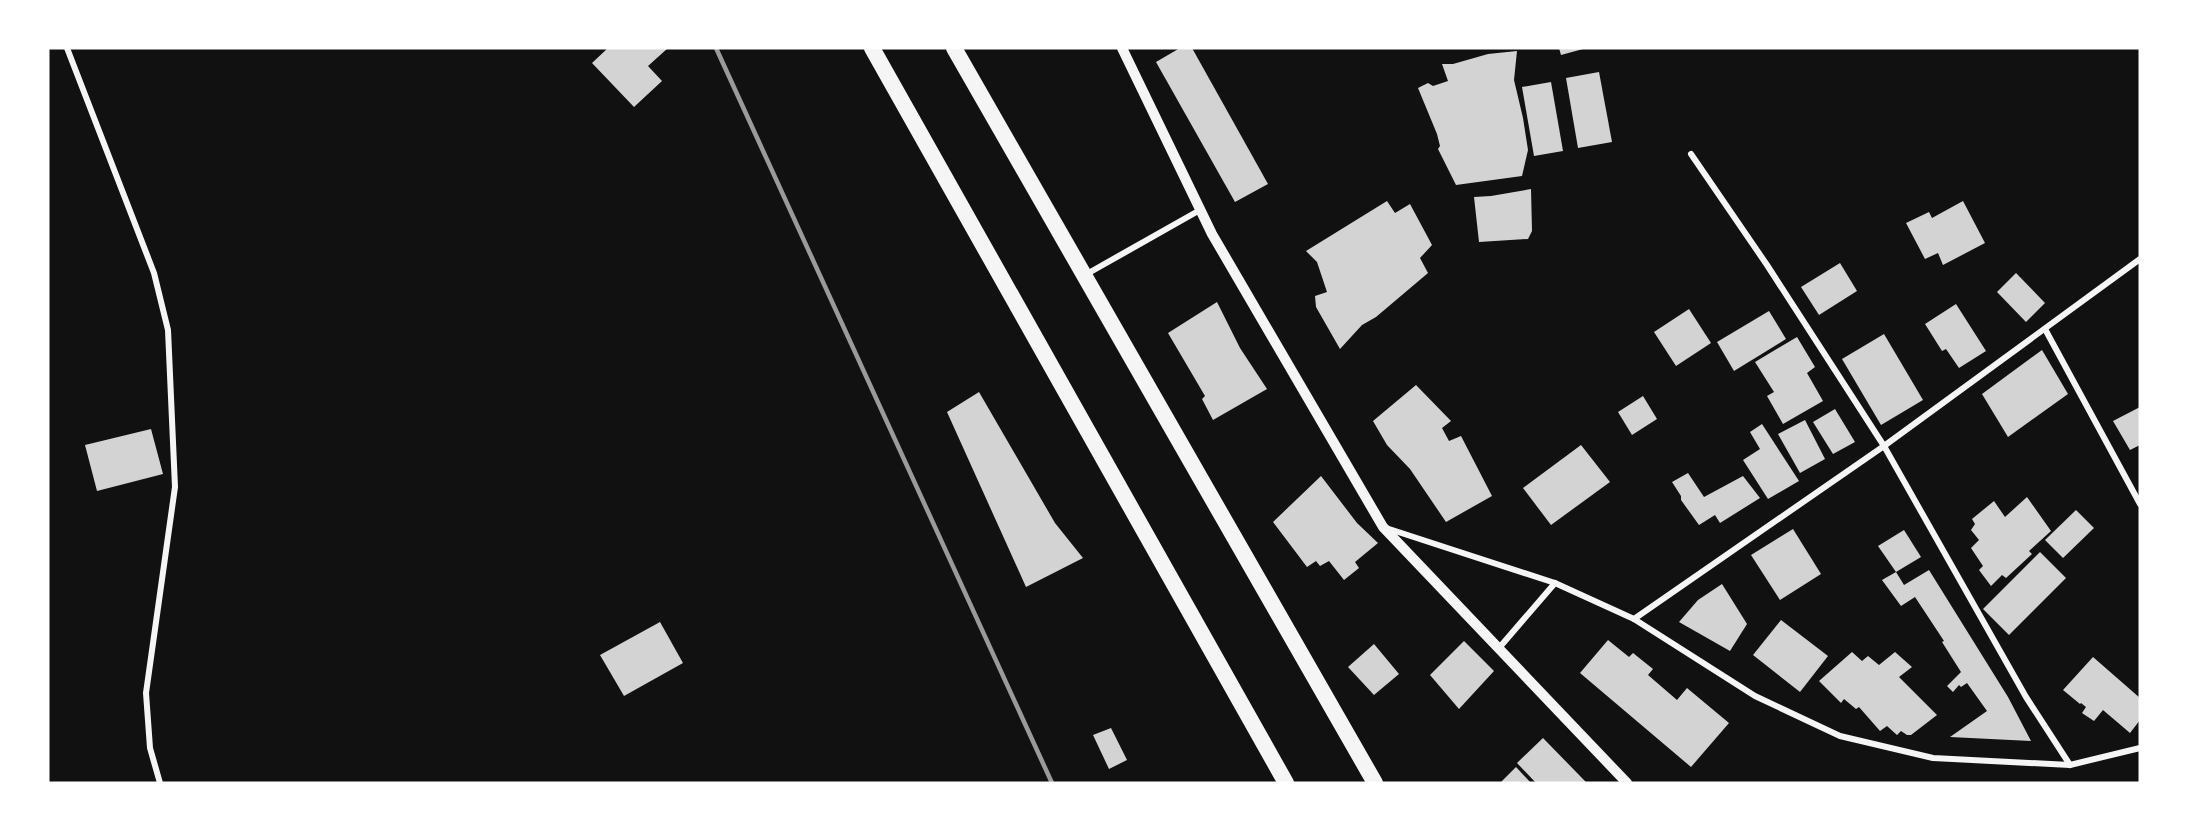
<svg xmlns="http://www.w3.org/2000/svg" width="2188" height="831" font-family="'Source Sans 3',sans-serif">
	<rect width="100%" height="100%" fill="#111"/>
	<g fill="#d3d3d3">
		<polygon points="608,48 668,48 648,66 662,81 634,107 592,63"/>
		<polygon points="1180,48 1192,48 1268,184 1235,202 1156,62"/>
		<polygon points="1559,48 1583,48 1583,49 1561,55"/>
		<polygon points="1517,51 1514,80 1523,118 1528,150 1522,176 1456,185 1438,149 1440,146 1437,134 1418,88 1428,83 1433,86 1448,81 1442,64 1453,64 1488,54"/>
		<polygon points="1599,72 1612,142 1578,148 1566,78"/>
		<polygon points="1551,82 1563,151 1534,156 1522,87"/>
		<polygon points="1531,189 1532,231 1528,239 1479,242 1474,197 1491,196"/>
		<polygon points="1387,201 1395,213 1410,204 1432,245 1420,258 1428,273 1376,317 1362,325 1340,349 1316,307 1315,296 1327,292 1317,262 1306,251"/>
		<polygon points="1963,201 1985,243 1943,265 1938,253 1925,259 1906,223 1929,212 1932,218"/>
		<polygon points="1840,263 1857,291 1819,315 1801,287"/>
		<polygon points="2016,273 2045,303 2026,322 1997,292"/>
		<polygon points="1217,302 1240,348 1267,389 1213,420 1202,399 1205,396 1168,333"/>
		<polygon points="1956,304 1986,351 1959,368 1946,349 1942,351 1925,324"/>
		<polygon points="1689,309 1711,343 1676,366 1654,332"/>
		<polygon points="1769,311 1786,339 1734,371 1717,342"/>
		<polygon points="1884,334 1923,400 1881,425 1842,359"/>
		<polygon points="1797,337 1815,367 1807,373 1823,401 1783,424 1767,396 1774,392 1755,362"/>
		<polygon points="2042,350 2068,394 2008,437 1982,394"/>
		<polygon points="1416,385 1451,421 1442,428 1449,441 1461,436 1492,496 1446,522 1410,469 1387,445 1373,421"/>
		<polygon points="979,392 1055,523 1083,558 1026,587 947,412"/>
		<polygon points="1643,396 1657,419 1632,435 1618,412"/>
		<polygon points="2140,407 2140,445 2130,450 2113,421"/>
		<polygon points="1835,409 1855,442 1833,454 1813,422"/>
		<polygon points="1805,420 1825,459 1800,473 1778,434"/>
		<polygon points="1762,424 1799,481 1768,499 1743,460 1760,449 1750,432"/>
		<polygon points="151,429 163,474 97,491 85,445"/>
		<polygon points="1581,445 1610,482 1551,525 1523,488"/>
		<polygon points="1688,473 1704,497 1743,476 1760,498 1720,523 1715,515 1699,525 1681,500 1681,496 1672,482"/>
		<polygon points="1321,476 1357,523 1378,543 1355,562 1359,568 1344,580 1329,561 1320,566 1316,561 1307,567 1273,522"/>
		<polygon points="2027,497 2051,531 2029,551 2032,554 2006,578 2002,575 1991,586 1979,570 1983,566 1971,548 1979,540 1971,530 1975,524 1972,519 1994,501 2005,517"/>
		<polygon points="2076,510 2094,528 2063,558 2045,540"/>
		<polygon points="1793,529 1821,574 1780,600 1751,555"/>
		<polygon points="1904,530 1921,557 1896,572 1878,546"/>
		<polygon points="2040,552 2066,578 2009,635 1983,609"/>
		<polygon points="1929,570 2008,697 2031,741 1950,737 1987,711 1967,683 1961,687 1959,685 1953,692 1947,686 1961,672 1942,642 1944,641 1915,597 1901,606 1882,580 1896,572 1904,585"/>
		<polygon points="1722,584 1747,624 1730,651 1679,622 1698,600"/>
		<polygon points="1781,620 1828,656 1800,692 1753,655"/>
		<polygon points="660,622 683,663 624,696 600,655"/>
		<polygon points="1608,640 1629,657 1633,653 1653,669 1648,675 1677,700 1687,688 1729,723 1691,767 1580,673"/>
		<polygon points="1464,641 1494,671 1459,709 1430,675"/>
		<polygon points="1374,644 1399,674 1374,695 1348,667"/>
		<polygon points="1852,652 1862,661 1868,656 1879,665 1895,652 1912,667 1899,677 1937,715 1911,735 1907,735 1901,731 1897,735 1887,726 1880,731 1859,707 1856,709 1844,699 1841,703 1819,681"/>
		<polygon points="2093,657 2140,698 2140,720 2130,733 2103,710 2094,721 2082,713 2086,707 2081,703 2080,704 2063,690"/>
		<polygon points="1111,728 1127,760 1109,769 1093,735"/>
		<polygon points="1543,738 1581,777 1587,783 1536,783 1517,763"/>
		<polygon points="1516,767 1531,783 1500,783"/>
	</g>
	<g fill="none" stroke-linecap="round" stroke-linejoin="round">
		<g stroke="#f5f5f5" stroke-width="6">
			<polyline points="67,48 154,273 168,330 175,487 146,693 150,748 160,783"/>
			<polyline points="1691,154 1767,265 1884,446 2026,697 2070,765"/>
			<polyline points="1085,275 1200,210"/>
			<polyline points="2045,329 2140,504"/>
			<polyline points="1386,528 1555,583 1634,619 1755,696 1840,736 1933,758 2070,765 2140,748"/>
			<polyline points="1634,619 1884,446 2140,259"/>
			<polyline points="1499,648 1555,583"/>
		</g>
		<polyline stroke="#f5f5f5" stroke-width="10" points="1122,48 1212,234 1383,527 1627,783"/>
		<g stroke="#f5f5f5" stroke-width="16">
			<polyline points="872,48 1286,783"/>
			<polyline points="954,48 1375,783"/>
		</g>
		<polyline stroke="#9a9a9a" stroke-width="4.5" points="716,48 1052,783"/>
	</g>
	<rect width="2188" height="831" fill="none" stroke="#ffffff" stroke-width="99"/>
</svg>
